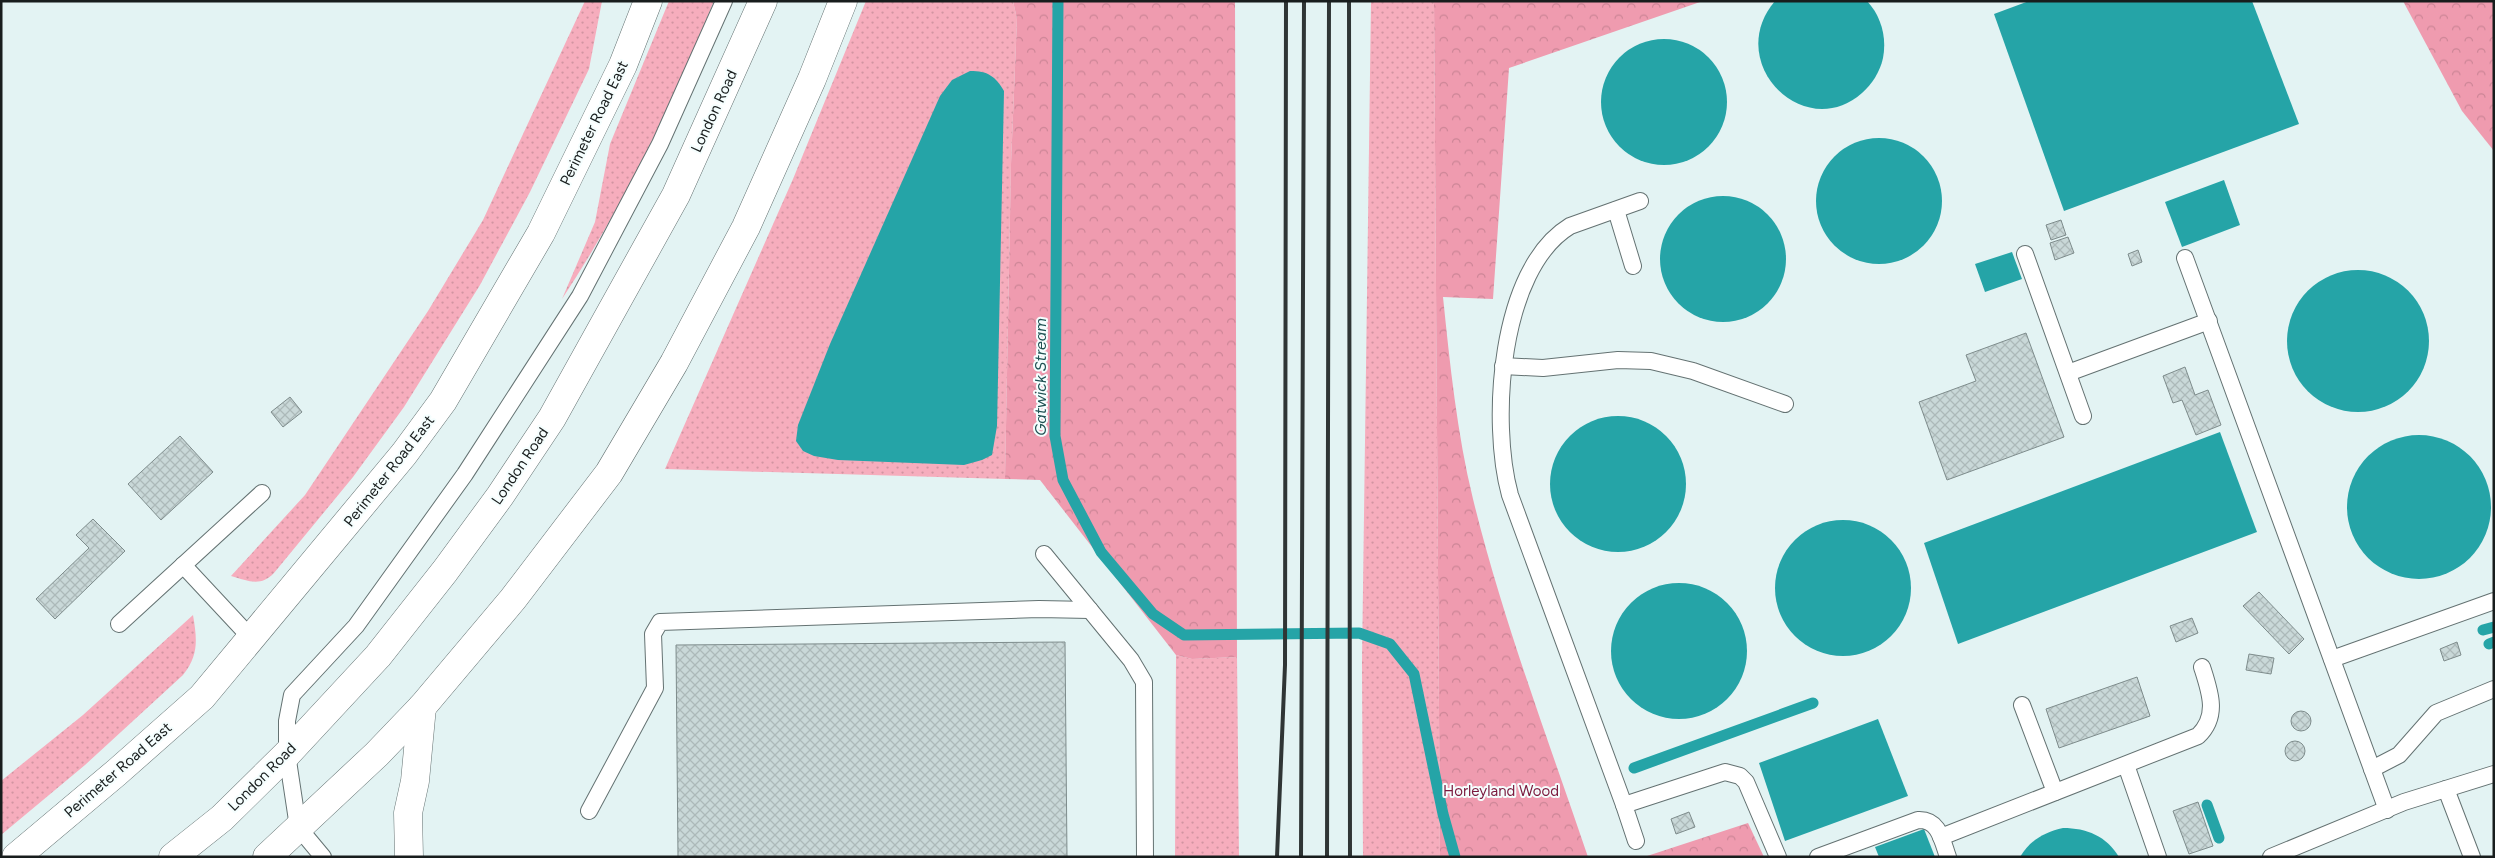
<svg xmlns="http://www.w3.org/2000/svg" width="2495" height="858" font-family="Figtree,sans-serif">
	<defs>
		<pattern id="grass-dots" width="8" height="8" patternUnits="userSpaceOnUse" patternTransform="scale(1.25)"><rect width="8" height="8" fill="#f6adbd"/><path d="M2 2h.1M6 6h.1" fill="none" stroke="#d294a2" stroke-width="1.8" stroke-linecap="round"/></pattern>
		<pattern id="forest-crowns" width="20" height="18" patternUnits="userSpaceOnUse" patternTransform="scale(1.25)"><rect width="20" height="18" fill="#ef9baf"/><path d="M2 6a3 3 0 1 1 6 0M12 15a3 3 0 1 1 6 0" fill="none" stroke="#cc8596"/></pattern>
		<pattern id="building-cross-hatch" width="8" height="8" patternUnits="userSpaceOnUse" patternTransform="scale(1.25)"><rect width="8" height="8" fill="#c9d8d8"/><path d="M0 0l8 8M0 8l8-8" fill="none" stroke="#acb9b9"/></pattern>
	</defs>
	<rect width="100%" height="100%" fill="#e3f3f3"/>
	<g fill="url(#grass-dots)">
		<path d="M585,1h17l-13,68 -59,123 -50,93 -76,122 -51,70 -79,96c-13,14 -26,8 -43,3l74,-81 123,-184 55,-91z"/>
		<path d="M669,1h45c-42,104 -90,204 -152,298l33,-77 15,-78z"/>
		<polygon points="866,1 1013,1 1017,19 1011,164 1005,479 665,469 793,179"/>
		<polygon points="1371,1 1434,1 1440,857 1363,857 1362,662"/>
		<path d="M193,615c4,24 6,40 -10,60l-98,90 -84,70v-54l82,-66z"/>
		<polygon points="1176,655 1192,659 1237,657 1239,857 1175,857"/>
	</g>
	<g fill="url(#forest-crowns)">
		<polygon points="1013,1 1235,1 1237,657 1192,659 1176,655 1040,480 1005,479 1011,164 1017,19"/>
		<path d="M1434,1h269l-194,67 -16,231 -50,-2c7,68 14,136 30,202 30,122 75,240 115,358h-148z"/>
		<polygon points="2403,1 2494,1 2494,151 2462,111"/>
		<polygon points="1748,823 1764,857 1644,857"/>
	</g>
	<g fill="#25a4a7">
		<path d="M1775,1h92c14,15 20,36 16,57 -3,14 -11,26 -21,35 -58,51 -139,-31 -87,-92z"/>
		<polygon points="2029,1 2252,1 2299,124 2064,211 1994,14"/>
		<circle cx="1664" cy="102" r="63"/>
		<path d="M970,71c18,0 25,5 34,20l-7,335 -5,29 -10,5 -18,5 -126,-5 -24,-4 -11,-5 -7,-10 2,-16 32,-81 110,-248 12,-16z"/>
		<circle cx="1879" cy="201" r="63"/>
		<polygon points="2224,180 2240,225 2182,247 2165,202"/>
		<circle cx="1723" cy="259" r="63"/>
		<polygon points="2012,252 2022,279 1985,292 1975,264"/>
		<circle cx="2358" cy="341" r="71"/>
		<circle cx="1618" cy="484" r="68"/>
		<polygon points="2220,432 2257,532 1958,644 1924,543"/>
		<circle cx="2419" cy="507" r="72"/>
		<circle cx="1843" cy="588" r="68"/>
		<circle cx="1679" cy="651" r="68"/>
		<polygon points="1878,719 1908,796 1785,841 1759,763"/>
		<path d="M2063,828c24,0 43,8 56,29h-99c10,-17 25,-25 43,-29z"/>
		<polygon points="1924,829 1935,857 1879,857 1875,847"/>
	</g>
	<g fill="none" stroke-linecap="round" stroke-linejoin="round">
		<g stroke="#25a4a7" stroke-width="11">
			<polyline points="1058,1 1055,436 1063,480 1101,552 1153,614 1184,635 1359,633 1390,644 1414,674 1443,814 1455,857"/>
			<polyline points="2483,630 2494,627"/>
			<polyline points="2489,644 2494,642"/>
			<polyline points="1634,768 1813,703"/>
			<polyline points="2207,805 2219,838"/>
		</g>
	</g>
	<g fill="url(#building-cross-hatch)" stroke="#7e8c8c">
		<polygon points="2061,220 2066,235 2051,240 2046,225"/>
		<polygon points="2068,237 2074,253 2055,260 2050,243"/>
		<polygon points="2138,250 2142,262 2132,266 2128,254"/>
		<polygon points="2026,333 2064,437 1947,480 1919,402 1976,381 1966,355"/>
		<polygon points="2185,367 2195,395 2208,390 2221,425 2196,435 2182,400 2173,403 2163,376"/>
		<polygon points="290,397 302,412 283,427 271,412"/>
		<polygon points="180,436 213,472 161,520 128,484"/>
		<polygon points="93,519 125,551 55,619 36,599 89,548 76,535"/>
		<polygon points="2259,592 2304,639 2289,654 2243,606"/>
		<polygon points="2192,618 2198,633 2176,642 2170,626"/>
		<polygon points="1065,642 1067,857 678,857 676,645"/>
		<polygon points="2457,642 2461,655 2444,661 2440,649"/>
		<polygon points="2249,654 2274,658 2271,674 2246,670"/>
		<polygon points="2137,677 2150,716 2059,748 2046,709"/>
		<circle cx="2301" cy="721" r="10"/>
		<circle cx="2295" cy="751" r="10"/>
		<polygon points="2198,802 2213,846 2189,854 2173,811"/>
		<polygon points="1689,812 1695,827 1676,834 1671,819"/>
	</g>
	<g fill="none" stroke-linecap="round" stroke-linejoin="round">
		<defs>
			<g id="lane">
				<polyline points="1616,210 1633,266"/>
				<polyline points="2025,254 2083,416"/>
				<polyline points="2185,258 2387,810"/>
				<polyline points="1503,366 1543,368 1618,360 1651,361 1693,371 1785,404"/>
				<polyline points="2068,373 2209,321"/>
				<polyline points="1044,554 1131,660 1144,682 1145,857"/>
				<polyline points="183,565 252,639"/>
				<polyline points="119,624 262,493"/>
				<polyline points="2332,659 2494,601"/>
				<polyline points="2022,705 2055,792"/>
				<polyline points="2126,765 2158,857"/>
				<polyline points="2372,769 2399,755 2436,713 2494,689"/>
				<polyline points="2446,789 2472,857"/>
				<path d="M1624,805l-114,-310c-20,-72 -11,-226 60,-269l70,-25"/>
				<polyline points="589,811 655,688 653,634 660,622 1039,609 1090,610"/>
				<path d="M1941,837l257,-101c21,-20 12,-44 4,-69"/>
				<polyline points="1636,841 1624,805 1725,772 1740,776 1746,782 1778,857"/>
				<polyline points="323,857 298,827 287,754 287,721 292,695 356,626 465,474 580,296 660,144 724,1"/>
				<path d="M1818,857l100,-37c21,-1 24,20 30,37"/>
				<polyline points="2271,857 2404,802 2494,774"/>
			</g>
			<g id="street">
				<polyline points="16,857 116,773 202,697 404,454 443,401 541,233 623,65 648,1"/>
				<polyline points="409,857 408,813 415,781 422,707"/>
			</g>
			<g id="primary">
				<polyline points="173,857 222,818 287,754 378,656 445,571 500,496 552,418 676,195 763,1"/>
				<polyline points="267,857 377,754 422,707 513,599 609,473 674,363 746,227 812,79 843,1"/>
			</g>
		</defs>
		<use href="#lane" stroke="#647272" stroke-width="18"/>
		<use href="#street" stroke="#647272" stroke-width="29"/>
		<use href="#primary" stroke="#647272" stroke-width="29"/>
		<use href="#lane" stroke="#fff" stroke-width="16"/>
		<use href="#street" stroke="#fff" stroke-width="28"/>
		<use href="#primary" stroke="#fff" stroke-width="28"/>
		<g stroke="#2f3535" stroke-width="4">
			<polyline points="1349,1 1350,857"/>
			<polyline points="1277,857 1285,665 1286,1"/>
			<polyline points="1301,857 1304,1"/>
			<polyline points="1327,857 1329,1"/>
		</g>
	</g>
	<g text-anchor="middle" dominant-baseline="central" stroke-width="4" stroke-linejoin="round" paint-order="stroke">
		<g font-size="15" fill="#181d1d" stroke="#f5fefe">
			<text transform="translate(714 111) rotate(-65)">London Road</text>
			<text transform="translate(594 123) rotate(-64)">Perimeter Road East</text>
			<text transform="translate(520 466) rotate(-56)">London Road</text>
			<text transform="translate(389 471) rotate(-52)">Perimeter Road East</text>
			<text transform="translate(118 770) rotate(-41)">Perimeter Road East</text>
			<text transform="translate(262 777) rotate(-45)">London Road</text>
		</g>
		<g font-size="15" fill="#7b193d" stroke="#f5fefe">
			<text x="1501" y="791">Horleyland Wood</text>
		</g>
		<g font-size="16" font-style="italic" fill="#1f5153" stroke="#f5fefe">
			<text transform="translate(1040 377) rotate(-90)">Gatwick Stream</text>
		</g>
	</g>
	<rect width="2495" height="858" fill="none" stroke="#181d1d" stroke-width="5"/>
</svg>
